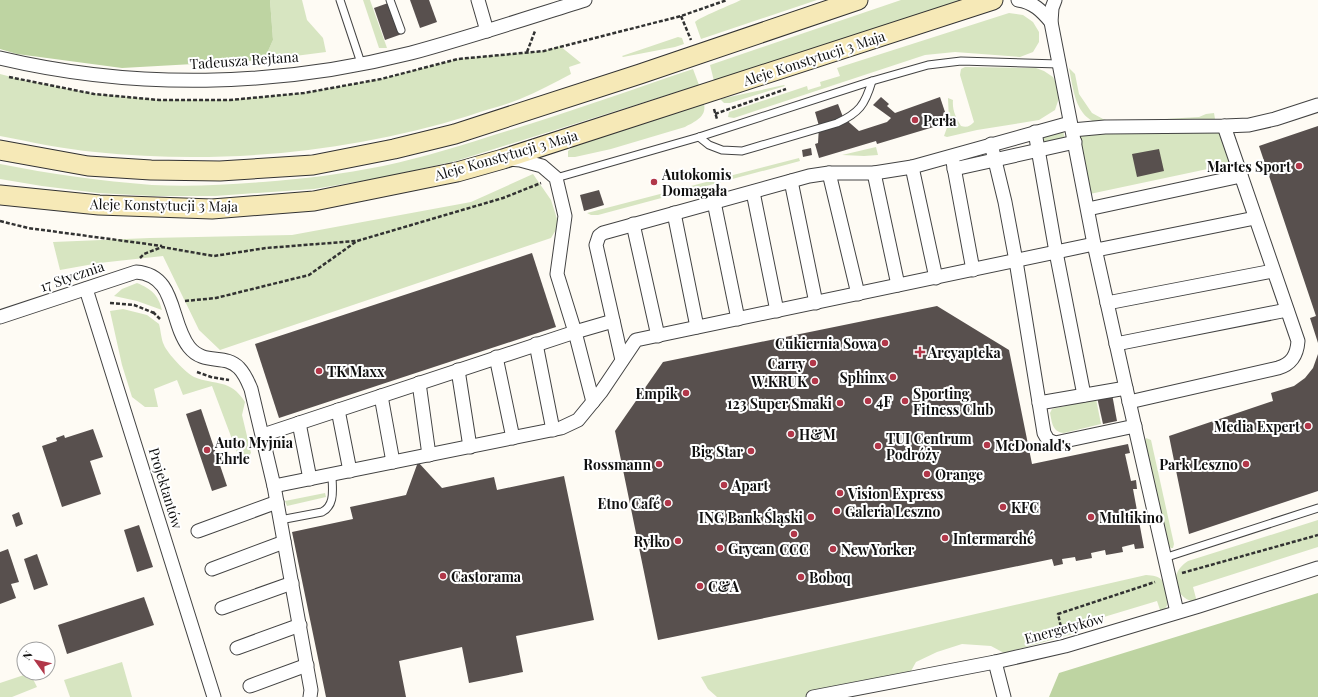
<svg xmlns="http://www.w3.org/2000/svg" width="1318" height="697" font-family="'Playfair Display',serif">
	<rect width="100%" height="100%" fill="#fefbf4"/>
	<g fill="#d7e5c1">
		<polygon points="270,0 302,0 307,20 323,38 326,52 264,60 273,40"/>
		<polygon points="363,0 370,0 387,48 379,48"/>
		<path d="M741,0h76l-116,39 -6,-17c3,-4 38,-18 46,-22z"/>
		<polygon points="901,0 963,0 714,81 710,65"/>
		<polygon points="1009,13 1023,15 1033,22 1039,32 1039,42 1033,52 1020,57 955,52 925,55 734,118 728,117 729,112 807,86 808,90 821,86 820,82 840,76 837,68"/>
		<polygon points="678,37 682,38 684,44 675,47 623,57 622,56"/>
		<path d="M560,46l21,17 -12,4 2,7c-17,9 -34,18 -51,25 -17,7 -35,11 -52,17 -120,37 -248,49 -373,36 -32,-3 -64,-10 -95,-16v-62l23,6 71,14 65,6h71l74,-7 77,-14 77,-20 86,-8z"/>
		<path d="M965,67l71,1 8,3 9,6 5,10 1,11 -4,12 -16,10 -62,10 -30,7 -3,-1 5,-14 -1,-24 5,2c-1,10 3,18 8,26 6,2 9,0 13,-4l-14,-47 1,-6z"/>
		<path d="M1069,68l6,6 4,20 13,19 11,6 10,3 86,-5 7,-3 8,-1 1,6 -6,7h15l17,50 -21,5 -3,-14 -132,28 -13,-65 32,-3c-7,-4 -16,-7 -21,-14 -9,-11 -11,-30 -14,-45z"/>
		<path d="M693,69l6,16 -243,76 -71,16 -71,12 -99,7h-62l-55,-3 -56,-7 -42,-7v-15c50,10 101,17 152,21 37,2 74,0 111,-3 40,-3 80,-8 120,-16 42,-9 83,-22 124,-35 63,-19 124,-41 186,-62z"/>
		<polygon points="784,85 785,86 730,103 724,103 720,99"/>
		<path d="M701,103l3,1c3,13 -10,18 -19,23l-74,22 -36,8h-7v-6l6,-5 9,-4z"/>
		<polygon points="1063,131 1065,139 1044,143 1043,136"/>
		<polygon points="876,147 878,155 864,156 842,155"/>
		<polygon points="799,158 800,161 598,215 591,215 587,213"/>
		<polygon points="533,174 551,200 559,225 551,238 220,350 199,330 163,256 99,263 60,270 53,242 150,238 292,235 471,202"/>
		<path d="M137,283c14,6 21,11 25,27l-25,-9 -23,-5 8,-7z"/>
		<path d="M123,309l24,6 12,9c2,7 2,15 5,21 3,8 22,28 30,32 22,9 36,1 51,25l-3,13 9,38 -6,7 -7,-5 -26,-69 -29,9 -6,-15 -23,9 4,18h-13l-13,-10 -10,-32 -12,-54z"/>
		<path d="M1096,399l5,25 -37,9c-12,-1 -12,-11 -14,-20l2,-4z"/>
		<polygon points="1146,438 1151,440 1174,544 1173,548 1171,548 1168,546 1145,441"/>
		<polygon points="325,493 326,497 287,506 285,501"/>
		<path d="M1318,520v27l-125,40 4,15c-13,0 -24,-13 -21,-26 2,-7 6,-11 12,-15z"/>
		<path d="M1146,575c15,1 18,4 21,18 1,10 2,13 -6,20l-4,-12 -83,25 2,7 -72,20 -13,-7 -29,-2 -25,8 -21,10 -5,9 -4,8 -88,18h-102l-9,-8 -7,-12z"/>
		<polygon points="122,662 132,697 70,697 64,680"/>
		<polygon points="30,673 37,687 12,697 0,697 0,683"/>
	</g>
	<g fill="#bed4a2">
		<polygon points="0,0 270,0 273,40 264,60 122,68 17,54 0,49"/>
		<polygon points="1318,593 1318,697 1049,697 1059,673"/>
	</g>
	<g fill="#58504e">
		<polygon points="410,0 429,0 437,22 420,28"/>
		<polygon points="391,2 402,34 385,40 374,8"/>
		<polygon points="881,97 889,104 887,106 895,113 940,97 945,112 937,126 877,144 876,141 819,158 815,144 818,143 819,126 815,112 838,104 843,117 859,131 887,122 891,118 873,105"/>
		<polygon points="1318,126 1318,343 1310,318 1316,316 1259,146"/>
		<polygon points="811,148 812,155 803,157 802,150"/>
		<polygon points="1159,149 1164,171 1137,177 1132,154"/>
		<polygon points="599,190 604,205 584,211 580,195"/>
		<polygon points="532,253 556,327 279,418 255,344"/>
		<polygon points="937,306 1009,350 1032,464 1128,444 1130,453 1125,454 1131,481 1136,480 1137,489 1133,489 1144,548 1135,549 1134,544 1122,547 1123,552 1106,555 1105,550 1091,553 1092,558 1076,561 1075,557 1062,559 1063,564 1054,566 1052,559 658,640 615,431 663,362"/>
		<polygon points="1318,354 1318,491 1189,534 1169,436 1273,401 1271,393 1294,386 1305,378 1313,368"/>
		<polygon points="1112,394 1117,421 1103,424 1097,397"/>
		<polygon points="201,409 227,486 212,491 186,414"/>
		<polygon points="93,429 103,457 90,461 101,494 62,507 42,446 57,441 56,438 64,435 65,438"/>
		<polygon points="418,462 442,488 494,477 497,490 564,476 594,620 516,636 523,672 469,683 462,647 399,661 406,697 326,697 292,532 353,519 350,507 406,495"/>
		<polygon points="19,512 23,524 16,527 12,515"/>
		<polygon points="139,525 153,567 137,572 124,530"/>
		<polygon points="8,549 19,582 11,584 16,598 0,604 0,552"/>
		<polygon points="37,554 48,585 34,590 24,559"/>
		<polygon points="144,597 154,625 67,654 58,625"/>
	</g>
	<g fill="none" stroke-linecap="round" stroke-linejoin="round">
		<defs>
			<g id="lane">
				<polyline points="340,0 361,63"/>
				<polyline points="390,0 401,30"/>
				<path d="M699,137l10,8 13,5 20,1 95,-28c22,-10 28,-18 35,-42"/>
				<polyline points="556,178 699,137 872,81 928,65 961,61 1059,64"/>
				<path d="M280,520l42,-8c14,-7 10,-24 10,-37"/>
				<polyline points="1164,558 1318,508"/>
			</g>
			<g id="street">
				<polyline points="478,0 487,31"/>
				<path d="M1018,0c15,2 24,11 33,22"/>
				<polyline points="1055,0 1052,8 1051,22 1094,244 1126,388 1177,612"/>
				<path d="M0,58c135,32 277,29 411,-5 59,-16 116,-35 174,-53"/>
				<polyline points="1072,130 1105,127 1224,126 1249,125 1275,119 1318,105"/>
				<polyline points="1035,132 1056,252 1084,395"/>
				<polyline points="991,144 1005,202 1016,261 1044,433 1048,440 1055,443 1135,426"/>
				<polyline points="509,159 520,160 542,166 556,178 565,216 557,274 575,332 593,402"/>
				<polyline points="953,162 973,270"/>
				<polyline points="912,167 936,278"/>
				<polyline points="954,169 1075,142"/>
				<polyline points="829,173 858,294"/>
				<polyline points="874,173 898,285"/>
				<polyline points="791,181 816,303"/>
				<polyline points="753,192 777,311"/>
				<polyline points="714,202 738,319"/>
				<polyline points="1088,209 1241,176"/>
				<polyline points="674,213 697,327"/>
				<polyline points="633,224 658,336"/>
				<polyline points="1096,250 1255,218"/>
				<polyline points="86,289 214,697"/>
				<polyline points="1107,303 1273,271"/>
				<path d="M0,317l136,-45c41,3 33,49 53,75 15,19 36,6 50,21 6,6 9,14 12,21l23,97 37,204 -1,7"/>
				<polyline points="536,344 553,430"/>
				<polyline points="1116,344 1287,310"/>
				<polyline points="496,357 513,438"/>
				<polyline points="622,360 596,245 599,236 603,233 809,176 829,173 874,173 912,167 1070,123"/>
				<polyline points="458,370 470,447"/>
				<polyline points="419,383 429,455"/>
				<polyline points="381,396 393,462"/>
				<path d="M1129,402l149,-34c14,-4 19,-13 20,-27l-74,-215"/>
				<polyline points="1039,403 1126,388"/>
				<polyline points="338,410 350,471"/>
				<polyline points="299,423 310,479"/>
				<polyline points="263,435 575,332 613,321"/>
				<polyline points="274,486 561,428 578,420 601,392 636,340 1094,244"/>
				<polyline points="198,531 277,502"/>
				<polyline points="212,569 284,542"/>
				<polyline points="222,608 292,583"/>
				<polyline points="237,648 300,625"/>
				<polyline points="995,662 1004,697"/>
				<polyline points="250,686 307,665"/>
				<polyline points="813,697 995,662 1065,646 1199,606 1318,568"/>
			</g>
			<g id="secondary">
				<polyline points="0,150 88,166 151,170 220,171 313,165 394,149 455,134 640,74 858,0"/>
				<polyline points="0,195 99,205 212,209 314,201 457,172 503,159 993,0"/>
			</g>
		</defs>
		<use href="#lane" stroke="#434343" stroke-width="9"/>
		<use href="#street" stroke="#434343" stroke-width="15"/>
		<use href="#secondary" stroke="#323232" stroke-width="21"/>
		<g stroke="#323232" stroke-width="2.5" stroke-dasharray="4 2" stroke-linecap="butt">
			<polyline points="681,16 691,40"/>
			<polyline points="527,52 535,31"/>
			<polyline points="9,77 94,94 159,100 230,100 304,93 381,79 458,59 544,51 681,16 727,0"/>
			<polyline points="714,109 717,119"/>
			<polyline points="715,114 786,89"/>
			<polyline points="0,221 28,228 162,246"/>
			<polyline points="140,258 144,254 162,247 214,256 266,248 356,241"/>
			<polyline points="185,301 216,298 309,275 357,241 503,198 541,183"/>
			<polyline points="110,303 134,305 154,313"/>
			<polyline points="153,312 160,319"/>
			<polyline points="197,372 211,377 229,380"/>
			<polyline points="1182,573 1318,535"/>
			<polyline points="1062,632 1058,614 1155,582"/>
		</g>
		<use href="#lane" stroke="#fff" stroke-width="7"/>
		<use href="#street" stroke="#fff" stroke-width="13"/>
		<use href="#secondary" stroke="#f6e9b7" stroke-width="19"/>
	</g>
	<g fill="#b13749" stroke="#fff" stroke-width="1.5">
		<circle cx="915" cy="120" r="4"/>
		<circle cx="1299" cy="166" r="4"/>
		<circle cx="654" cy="182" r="4"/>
		<circle cx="885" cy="343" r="4"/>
		<path d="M918 346h4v4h4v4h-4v4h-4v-4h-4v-4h4z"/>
		<circle cx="813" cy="363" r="4"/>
		<circle cx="319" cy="371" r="4"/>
		<circle cx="893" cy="377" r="4"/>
		<circle cx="815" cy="381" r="4"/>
		<circle cx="686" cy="393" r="4"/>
		<circle cx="868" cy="401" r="4"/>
		<circle cx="905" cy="401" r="4"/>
		<circle cx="840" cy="403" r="4"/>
		<circle cx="1308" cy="426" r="4"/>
		<circle cx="791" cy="434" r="4"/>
		<circle cx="987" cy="445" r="4"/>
		<circle cx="878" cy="446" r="4"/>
		<circle cx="207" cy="450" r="4"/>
		<circle cx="751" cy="451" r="4"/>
		<circle cx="659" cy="464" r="4"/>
		<circle cx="1246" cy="464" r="4"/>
		<circle cx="927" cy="474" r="4"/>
		<circle cx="724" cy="485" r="4"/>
		<circle cx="840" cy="493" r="4"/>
		<circle cx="668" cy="503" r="4"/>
		<circle cx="1003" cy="507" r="4"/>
		<circle cx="837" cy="511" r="4"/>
		<circle cx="811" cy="517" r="4"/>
		<circle cx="1091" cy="517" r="4"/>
		<circle cx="794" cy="534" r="4"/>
		<circle cx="945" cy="538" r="4"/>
		<circle cx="678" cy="541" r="4"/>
		<circle cx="720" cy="548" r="4"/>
		<circle cx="833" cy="549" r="4"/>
		<circle cx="443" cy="576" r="4"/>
		<circle cx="801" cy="577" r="4"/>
		<circle cx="700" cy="586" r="4"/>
	</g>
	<g text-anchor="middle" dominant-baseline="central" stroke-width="4" stroke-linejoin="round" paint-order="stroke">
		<g font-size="14" fill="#101010" stroke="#fff">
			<text transform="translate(814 58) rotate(-18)">Aleje Konstytucji 3 Maja</text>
			<text transform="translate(244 60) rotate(-4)">Tadeusza Rejtana</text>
			<text transform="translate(506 155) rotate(-16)">Aleje Konstytucji 3 Maja</text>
			<text transform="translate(164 205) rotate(1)">Aleje Konstytucji 3 Maja</text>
			<text transform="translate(72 276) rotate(-19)">17 Stycznia</text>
			<text transform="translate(166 488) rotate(73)">Projektantów</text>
			<text transform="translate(1064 628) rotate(-15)">Energetyków</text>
		</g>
		<g font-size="14" font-weight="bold" fill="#101010" stroke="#fff" text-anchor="start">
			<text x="923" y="120">Perła</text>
			<text x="1291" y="166" text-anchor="end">Martes Sport</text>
			<text x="662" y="174">Autokomis<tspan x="662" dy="16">Domagała</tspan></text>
			<text x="877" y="343" text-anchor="end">Cukiernia Sowa</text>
			<text x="928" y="352">Arcyapteka</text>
			<text x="805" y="363" text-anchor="end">Carry</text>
			<text x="327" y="371">TK Maxx</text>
			<text x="885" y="377" text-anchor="end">Sphinx</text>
			<text x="807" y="381" text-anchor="end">W.KRUK</text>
			<text x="678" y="393" text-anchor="end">Empik</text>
			<text x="913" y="393">Sporting<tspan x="913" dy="16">Fitness Club</tspan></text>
			<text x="876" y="401">4F</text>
			<text x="832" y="403" text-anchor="end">123 Super Smaki</text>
			<text x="1300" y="426" text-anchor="end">Media Expert</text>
			<text x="799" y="434">H&amp;M</text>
			<text x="886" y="438">TUI Centrum<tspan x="886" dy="16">Podróży</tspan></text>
			<text x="215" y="442">Auto Myjnia<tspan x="215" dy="16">Ehrle</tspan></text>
			<text x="995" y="445">McDonald's</text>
			<text x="743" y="451" text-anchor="end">Big Star</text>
			<text x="651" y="464" text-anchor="end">Rossmann</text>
			<text x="1238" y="464" text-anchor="end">Park Leszno</text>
			<text x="935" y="474">Orange</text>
			<text x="732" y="485">Apart</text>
			<text x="848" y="493">Vision Express</text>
			<text x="660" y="503" text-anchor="end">Etno Café</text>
			<text x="1011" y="507">KFC</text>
			<text x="845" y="511">Galeria Leszno</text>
			<text x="803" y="517" text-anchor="end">ING Bank Śląski</text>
			<text x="1099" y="517">Multikino</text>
			<text x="953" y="538">Intermarché</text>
			<text x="670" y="541" text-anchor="end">Ryłko</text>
			<text x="728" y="548">Grycan</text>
			<text x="794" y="549" text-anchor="middle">CCC</text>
			<text x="841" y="549">New Yorker</text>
			<text x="451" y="576">Castorama</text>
			<text x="809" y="577">Boboq</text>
			<text x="708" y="586">C&amp;A</text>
		</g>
	</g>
	<g transform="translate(36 661) rotate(303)"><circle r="19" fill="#ffffff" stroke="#9f9f9f"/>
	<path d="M0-3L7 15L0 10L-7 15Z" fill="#b13749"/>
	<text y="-6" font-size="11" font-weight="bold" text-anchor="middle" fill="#101010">N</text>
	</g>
</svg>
